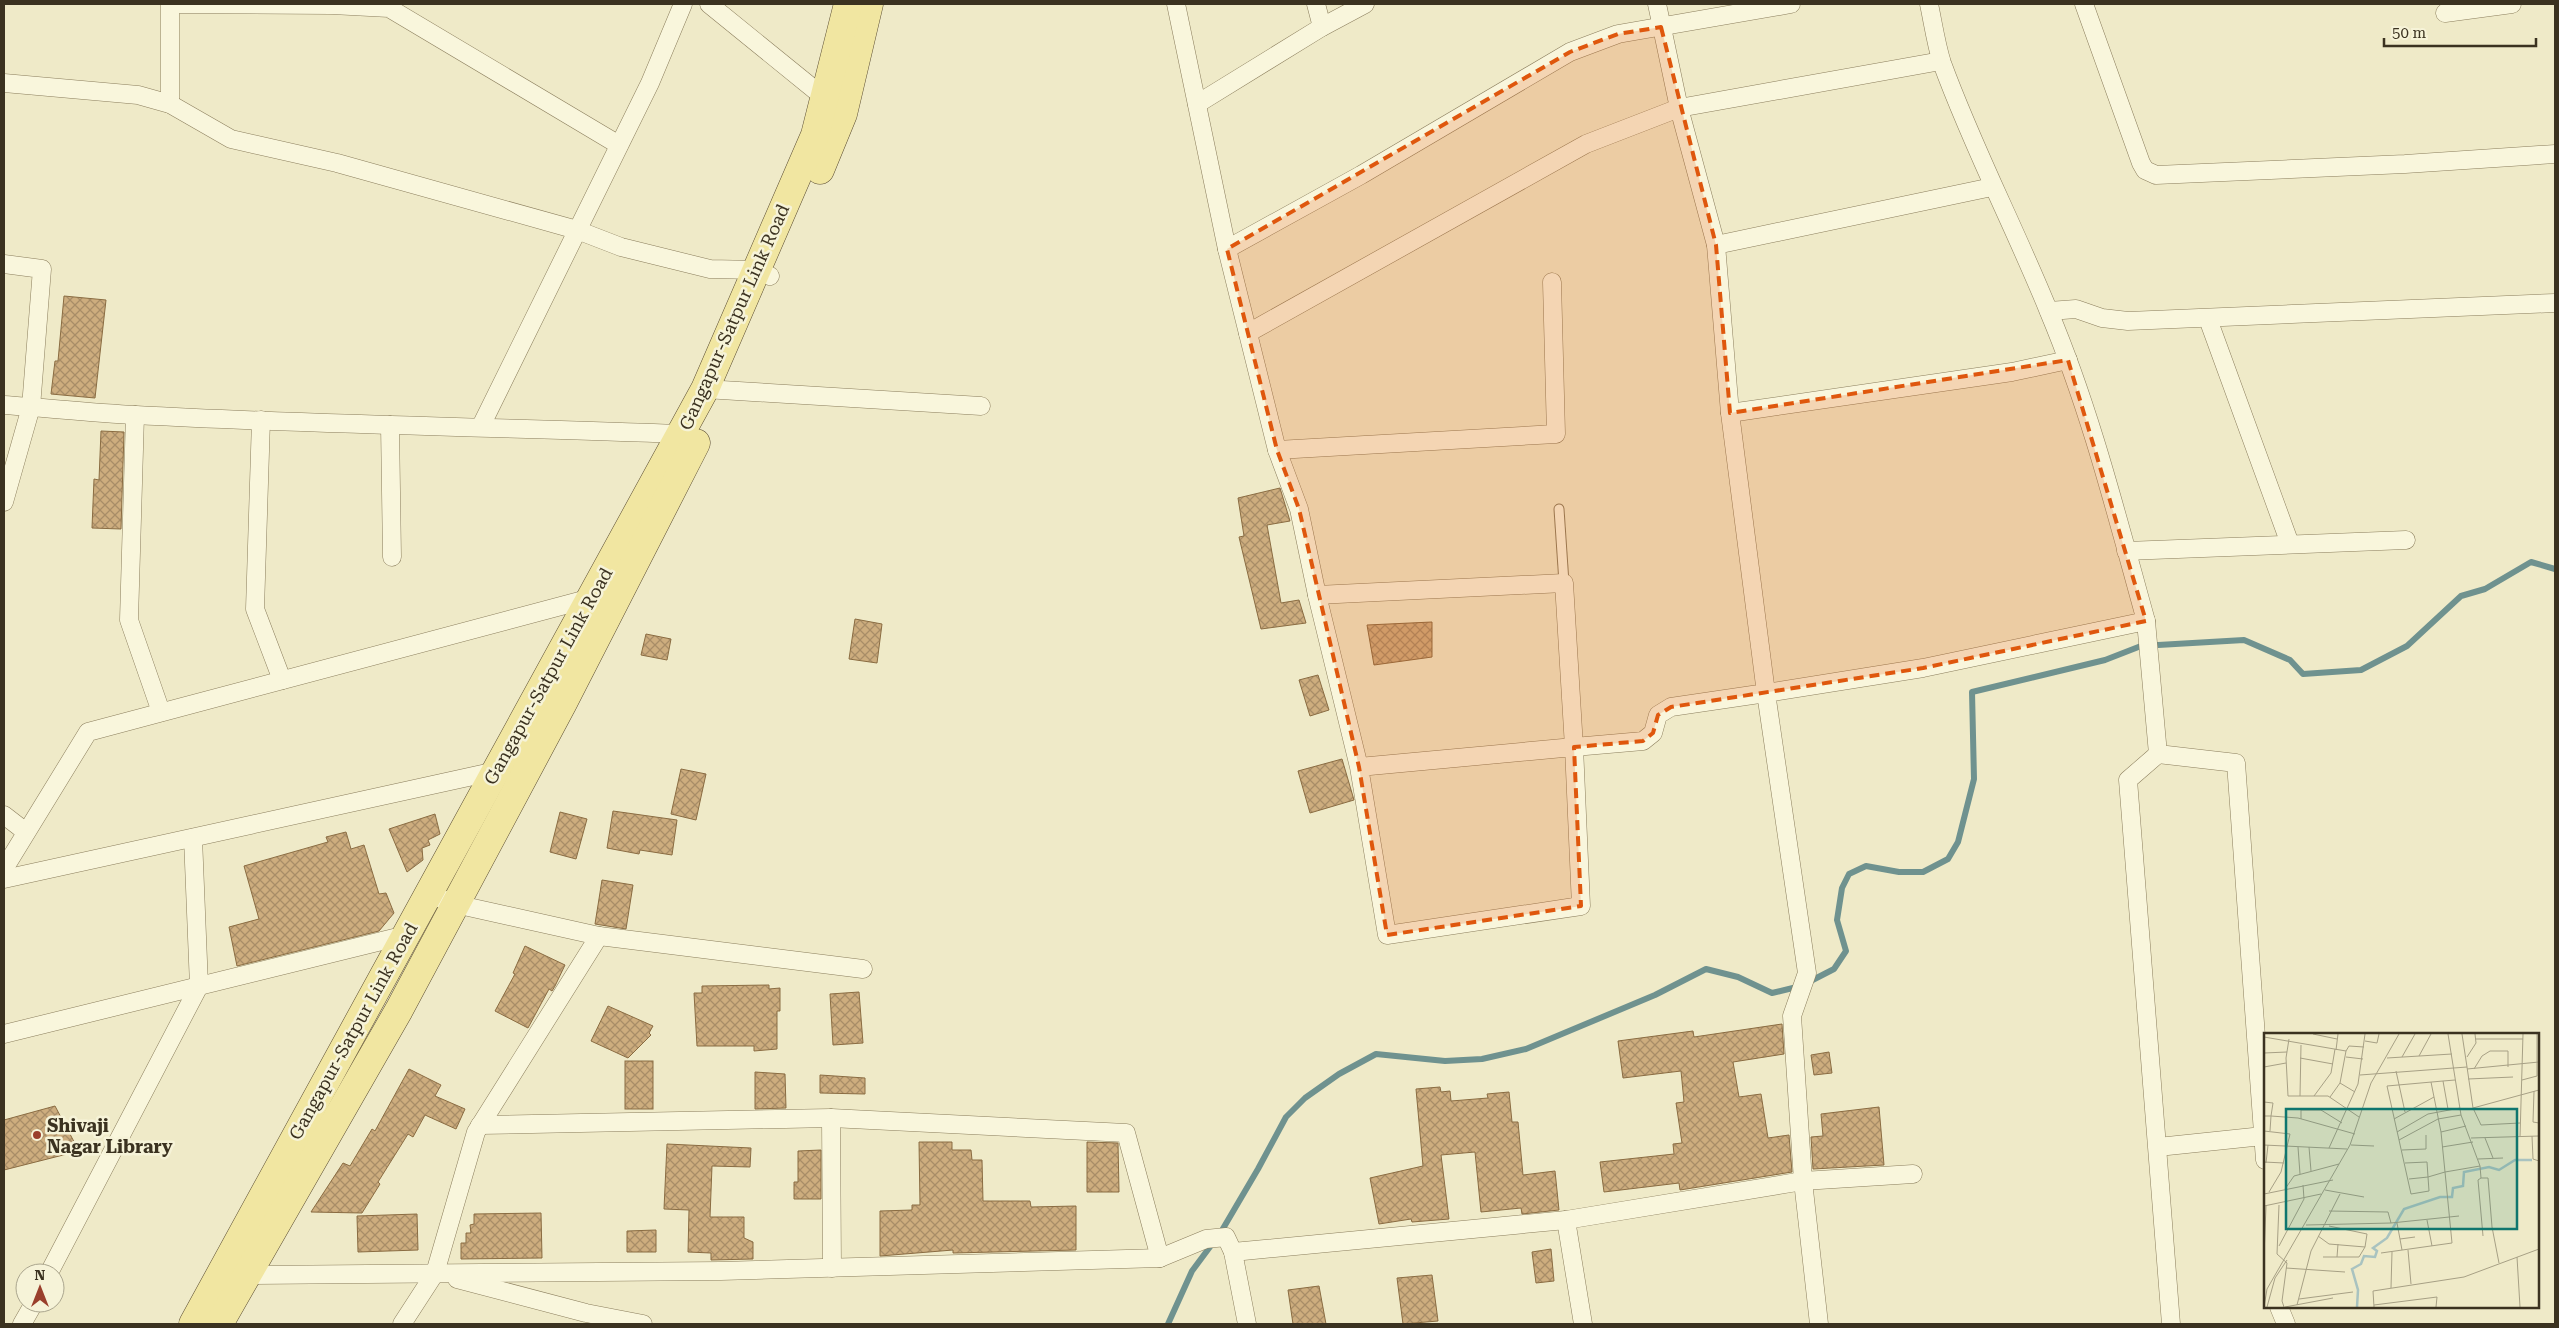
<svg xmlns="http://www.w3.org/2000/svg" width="2559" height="1328" font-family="'Roboto Serif',serif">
	<defs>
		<pattern id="building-cross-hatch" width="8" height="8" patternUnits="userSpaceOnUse" patternTransform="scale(1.25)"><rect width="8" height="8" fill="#cdad7e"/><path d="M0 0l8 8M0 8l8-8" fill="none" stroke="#a88d67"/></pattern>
	</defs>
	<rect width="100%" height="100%" fill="#efeac8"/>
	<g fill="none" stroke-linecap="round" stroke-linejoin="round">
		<polyline stroke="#6f928f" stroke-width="6" points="1168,1324 1192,1271 1221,1232 1258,1169 1286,1117 1305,1098 1339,1074 1376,1054 1445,1061 1482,1059 1526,1049 1655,995 1706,969 1738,977 1772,993 1801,986 1834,969 1846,951 1837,920 1842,888 1849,874 1866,866 1899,872 1923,872 1948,859 1958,842 1974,779 1972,692 2105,660 2141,646 2244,640 2290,660 2303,674 2361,670 2407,646 2461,596 2485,589 2531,562 2555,569"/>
	</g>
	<g fill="url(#building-cross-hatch)" stroke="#8a6c42">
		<polygon points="64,296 106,300 95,398 51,394 55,361 58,361"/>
		<polygon points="101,431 124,432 121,529 92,528 94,479 99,480"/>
		<polygon points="1280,488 1290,521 1267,525 1281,603 1299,600 1306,623 1261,629 1239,537 1244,536 1238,498"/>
		<polygon points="855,619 882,624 877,663 849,659"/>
		<polygon points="1432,622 1432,657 1374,665 1367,625"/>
		<polygon points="646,634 671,639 667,660 641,655"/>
		<polygon points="1318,675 1329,710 1310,716 1299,680"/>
		<polygon points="1342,759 1354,800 1310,813 1298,771"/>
		<polygon points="681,769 706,774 696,820 671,814"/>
		<polygon points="613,811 677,820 672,855 640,850 639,854 607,848"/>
		<polygon points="560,812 587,819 576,859 550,852"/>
		<polygon points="435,814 440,834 428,840 430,845 422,848 423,860 407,872 389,829"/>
		<polygon points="346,832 351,849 364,845 379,894 386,893 394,913 379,931 237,966 229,927 259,919 244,866 328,842 326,837"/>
		<polygon points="602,880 633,885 626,929 595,924"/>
		<polygon points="525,946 565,965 555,986 552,991 549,989 528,1028 495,1011 515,974 513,973"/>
		<polygon points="769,985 769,989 780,988 780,1011 777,1011 777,1049 754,1051 754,1046 697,1046 694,993 702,993 702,986"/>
		<polygon points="859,992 863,1043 833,1045 830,994"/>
		<polygon points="608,1006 653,1026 649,1033 651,1035 628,1058 591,1041"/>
		<polygon points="1782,1024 1784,1054 1733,1062 1739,1097 1761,1094 1768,1138 1789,1135 1792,1172 1680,1190 1679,1183 1604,1192 1600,1162 1674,1154 1673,1144 1682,1143 1676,1103 1684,1102 1681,1071 1623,1078 1618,1041 1693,1031 1694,1037"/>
		<polygon points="1829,1052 1832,1073 1814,1075 1811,1055"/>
		<rect x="625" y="1061" width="28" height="48"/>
		<polygon points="409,1069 441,1085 435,1096 465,1109 456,1129 425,1115 413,1137 408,1134 378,1182 380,1184 362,1213 311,1212 343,1163 350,1166 372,1129 375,1131"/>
		<polygon points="755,1072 785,1074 786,1108 755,1109"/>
		<polygon points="820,1075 865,1078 865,1094 820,1093"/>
		<polygon points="1440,1087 1441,1092 1450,1091 1451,1101 1488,1098 1487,1094 1509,1092 1512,1122 1518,1122 1523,1175 1555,1171 1559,1210 1522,1214 1521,1208 1481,1212 1475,1152 1441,1155 1449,1219 1412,1222 1411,1219 1379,1224 1370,1178 1423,1166 1416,1089"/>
		<polygon points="55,1106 79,1151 4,1170 4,1120"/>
		<polygon points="1879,1107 1884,1165 1813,1169 1811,1137 1823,1136 1821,1114"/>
		<polygon points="919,1142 952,1142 952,1150 971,1150 972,1160 982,1160 983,1201 1030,1201 1031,1207 1076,1206 1076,1250 953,1253 953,1250 880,1256 880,1211 912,1210 912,1205 920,1205"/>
		<polygon points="1087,1142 1118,1143 1119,1192 1087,1192"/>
		<polygon points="667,1144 751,1148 750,1167 712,1166 710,1217 744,1217 744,1238 753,1242 753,1259 711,1260 711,1253 688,1252 689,1210 664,1209"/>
		<polygon points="821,1150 821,1199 794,1199 794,1182 798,1182 798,1151"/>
		<polygon points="541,1213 542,1258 461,1259 461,1243 466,1243 466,1233 471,1233 470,1225 474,1224 474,1214"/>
		<polygon points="417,1214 418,1250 358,1252 357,1216"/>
		<polygon points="656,1230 656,1252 627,1252 627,1231"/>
		<polygon points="1551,1249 1554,1281 1536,1283 1532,1252"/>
		<polygon points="1432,1275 1438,1321 1403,1324 1397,1278"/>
		<polygon points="1319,1286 1326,1324 1293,1324 1288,1290"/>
	</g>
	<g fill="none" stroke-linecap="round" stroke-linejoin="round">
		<defs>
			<polyline id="lane" points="1559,509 1564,583"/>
			<g id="street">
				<polyline points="709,4 826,99"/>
				<polyline points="1176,4 1227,249 1277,450 1299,509 1317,595 1359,767 1387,935 1581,906 1574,747 1359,767"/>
				<polyline points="1316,4 1322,27"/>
				<polyline points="1657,4 1679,108 1716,245"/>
				<polyline points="2084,4 2141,163 2145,170 2156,175 2405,164 2555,154"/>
				<polyline points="2445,13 2512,4"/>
				<polyline points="4,83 138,95 170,104 231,139 337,163 577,230 621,247 710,269 757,270 770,276"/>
				<polyline points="170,104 170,4 332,5 389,8 619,145"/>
				<polyline points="1197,104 1322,27 1365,4"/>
				<polyline points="1227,249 1361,175 1570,52 1618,34 1791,4"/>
				<polyline points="4,264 42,269 31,407 4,502"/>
				<polyline points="2049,311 2076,309 2102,318 2128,321 2555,303"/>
				<polyline points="2208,319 2290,544"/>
				<polyline points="1248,333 1586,144 1679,108 1941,61"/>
				<polyline points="705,389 981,406"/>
				<path d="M4,405c44,3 88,8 132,10 181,10 363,12 545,19"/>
				<polyline points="1730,413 2012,372 2068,360"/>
				<polyline points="135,415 129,620 161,712"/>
				<polyline points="261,420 255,609 282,680"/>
				<polyline points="390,425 392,557"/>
				<polyline points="481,426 650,83 683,4"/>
				<polyline points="1277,450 1556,434 1552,282"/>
				<polyline points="2126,551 2406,540"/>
				<polyline points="1317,595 1564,583 1574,747 1643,741 1653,733 1658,715 1671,707 1766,693 1730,413 1716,245 1992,187"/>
				<polyline points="2146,621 2158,754 2236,763 2265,1160"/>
				<polyline points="2158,754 2128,780 2171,1324"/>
				<polyline points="4,815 26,832"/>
				<polyline points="4,869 88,732 591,598"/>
				<polyline points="4,879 496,771 501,774"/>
				<polyline points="429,894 455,904 599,936 863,969"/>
				<polyline points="4,1034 406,935"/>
				<polyline points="831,1118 832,1268"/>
				<polyline points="480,1125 831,1118 1126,1133 1160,1258"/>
				<polyline points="2158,1147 2263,1136"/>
				<polyline points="1566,1220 1583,1324"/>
				<polyline points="1233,1252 1247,1324"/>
				<polyline points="49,1273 199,986 193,838"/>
				<polyline points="240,1275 721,1271 1160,1258 1206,1239 1226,1237 1233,1252 1566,1220 1803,1181 1913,1174"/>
				<polyline points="457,1279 586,1313 643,1324"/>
				<polyline points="2279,1307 2286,1324"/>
				<polyline points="22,1324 34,1303"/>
				<polyline points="402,1324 435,1273 476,1132 599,936"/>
				<path d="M1819,1324l-16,-143 -11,-165 15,-43 -41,-280 157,-25 223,-47c-29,-104 -55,-209 -97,-309 -34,-84 -76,-164 -107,-249 -6,-19 -9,-40 -13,-59"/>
			</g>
			<g id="primary">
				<polyline points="820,170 843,114 869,4"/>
				<polyline points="193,1324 705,389 815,135 848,4"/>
				<polyline points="219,1324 399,1010 563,703 696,443"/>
			</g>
		</defs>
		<use href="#lane" stroke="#8b7e5d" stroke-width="11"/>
		<use href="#street" stroke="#8b7e5d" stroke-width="19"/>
		<use href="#primary" stroke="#594b31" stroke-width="29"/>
		<use href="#lane" stroke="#f9f6dc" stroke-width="9"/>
		<use href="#street" stroke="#f9f6dc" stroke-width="18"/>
		<use href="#primary" stroke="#f1e6a1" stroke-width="28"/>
	</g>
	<path fill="#df570d" fill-opacity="0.2" stroke="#df570d" stroke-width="4" stroke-dasharray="10 6" stroke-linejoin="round" d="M1661,27l55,218 14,168 338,-53 78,261 -223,47 -252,39 -13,8 -5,18 -10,8 -69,6 7,159 -194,29 -28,-168 -60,-258 -22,-59 -50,-201 343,-197 48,-18z"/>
	<circle fill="#9a3f2c" stroke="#f6f3d8" stroke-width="2" cx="37" cy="1135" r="5"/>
	<g text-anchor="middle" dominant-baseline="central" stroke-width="5" stroke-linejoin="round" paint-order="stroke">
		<g font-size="18" fill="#3b3220" stroke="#f6f3d8">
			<text transform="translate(734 317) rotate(-66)">Gangapur-Satpur Link Road</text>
			<text transform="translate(548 676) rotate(-61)">Gangapur-Satpur Link Road</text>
			<text transform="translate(353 1031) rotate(-61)">Gangapur-Satpur Link Road</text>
		</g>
		<g font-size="18" font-weight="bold" fill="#3b3220" stroke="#f6f3d8" text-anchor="start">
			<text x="47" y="1125">Shivaji<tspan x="47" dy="21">Nagar Library</tspan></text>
		</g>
	</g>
	<g transform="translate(2264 1033)">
		<rect width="275" height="275" fill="#efeac8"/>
		<path fill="none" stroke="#a9c3c0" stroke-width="2.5" d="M93,274l1,-17 -6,-21 9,-5 3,-8 11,1 2,-6 -4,-3 14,-10 17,-29 36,-12h12l1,-9 10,-2 1,-14 25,-5 10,3 16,-10h17"/>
		<path fill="none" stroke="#a7a085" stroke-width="1" d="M49,1l24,5M198,1l5,33M0,4l82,14 3,-5 15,1M25,6l-3,19 2,38h40l31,21M212,6h47M101,8l12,2 2,-9M72,17l2,-16M0,20l23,-1M155,23l12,-22M82,24l17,2M138,24l13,-23M203,24l9,-14 -1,-9M36,25l33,6M123,25l65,-4M0,34l22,-4M203,36l72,-7M210,36l8,-13 8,-5h18v16M132,38l9,41M96,42l107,-8 6,41 66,-18M204,46l45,-2M258,47l15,-4v-42M167,49l10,50M76,50l6,-32M270,58l-1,31 6,1M36,63l1,-51M50,63l17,-23 4,-24M66,64l10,-14 15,9M0,69l9,1 -2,13 27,2 57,16M209,75l8,17 39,-2M184,76l-5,-28 12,-1M0,83h7l-1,15M37,86v-9h20l21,13M130,86l40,-22M0,98l26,3 -9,38 -12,20M133,99l31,-18 32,-6M268,103l1,23 6,2M256,104l3,-103M207,105l68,-2M221,105l8,20M135,107l39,-21 23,-4M0,112l83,4M87,112l23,1M34,114l2,27M45,114l2,24M178,114l31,-5M65,115l29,-64 7,-50M138,117l24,-1v-14M214,126l25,-1M0,129l20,1M2,130l2,-18M141,130l22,-1 1,15 17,-5 -4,-40 25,-6M216,133l1,12h7l4,49 7,36M217,145l-3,2 5,56M145,146l19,-2 1,14 -18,3 -24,-108 56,-5M21,156l9,-13 45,-12M61,157l39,7M0,161l69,-14M15,172l-2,49 10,9 -5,38 2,6M0,173l57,-12M65,178l59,1 3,11M163,187l5,26M133,190l5,27M42,192l85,-2 68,-7M54,203l11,8 36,3 2,-13 -38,-8M136,206l15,-2M15,213l25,-47 -1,-14M144,217l3,34M117,220l71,-10 -7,-71 35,-6 -19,-51 -13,-81M0,223l2,-50M59,224h14l1,-13M73,224h22l6,-10M253,224l3,50M22,235l59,4M127,255l1,-36M35,266l54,-7M33,272l14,-54 29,-57M110,272l63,-8 -1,10M0,274l3,-18 83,-144 21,-62 28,-49M3,274l8,-29 12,-18M21,274l48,-9M110,274l-1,-16 91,-14 75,-28"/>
		<path fill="#0f766e" fill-opacity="0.15" stroke="#0f766e" stroke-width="2.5" d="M22,76h231v120h-231z"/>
		<rect width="275" height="275" fill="none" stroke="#3b3220" stroke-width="2.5"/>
	</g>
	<rect width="2559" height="1328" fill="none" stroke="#3b3220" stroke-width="10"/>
	<g transform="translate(40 1288)"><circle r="24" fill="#f6f3d8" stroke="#aba68e"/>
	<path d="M0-4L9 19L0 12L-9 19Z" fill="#9a3f2c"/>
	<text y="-8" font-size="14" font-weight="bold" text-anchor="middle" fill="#3b3220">N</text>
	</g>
	<path d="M2384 38v8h152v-8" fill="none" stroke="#3b3220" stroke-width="2.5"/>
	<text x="2392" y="38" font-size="15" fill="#3b3220" stroke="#f6f3d8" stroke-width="4" paint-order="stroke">50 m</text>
</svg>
